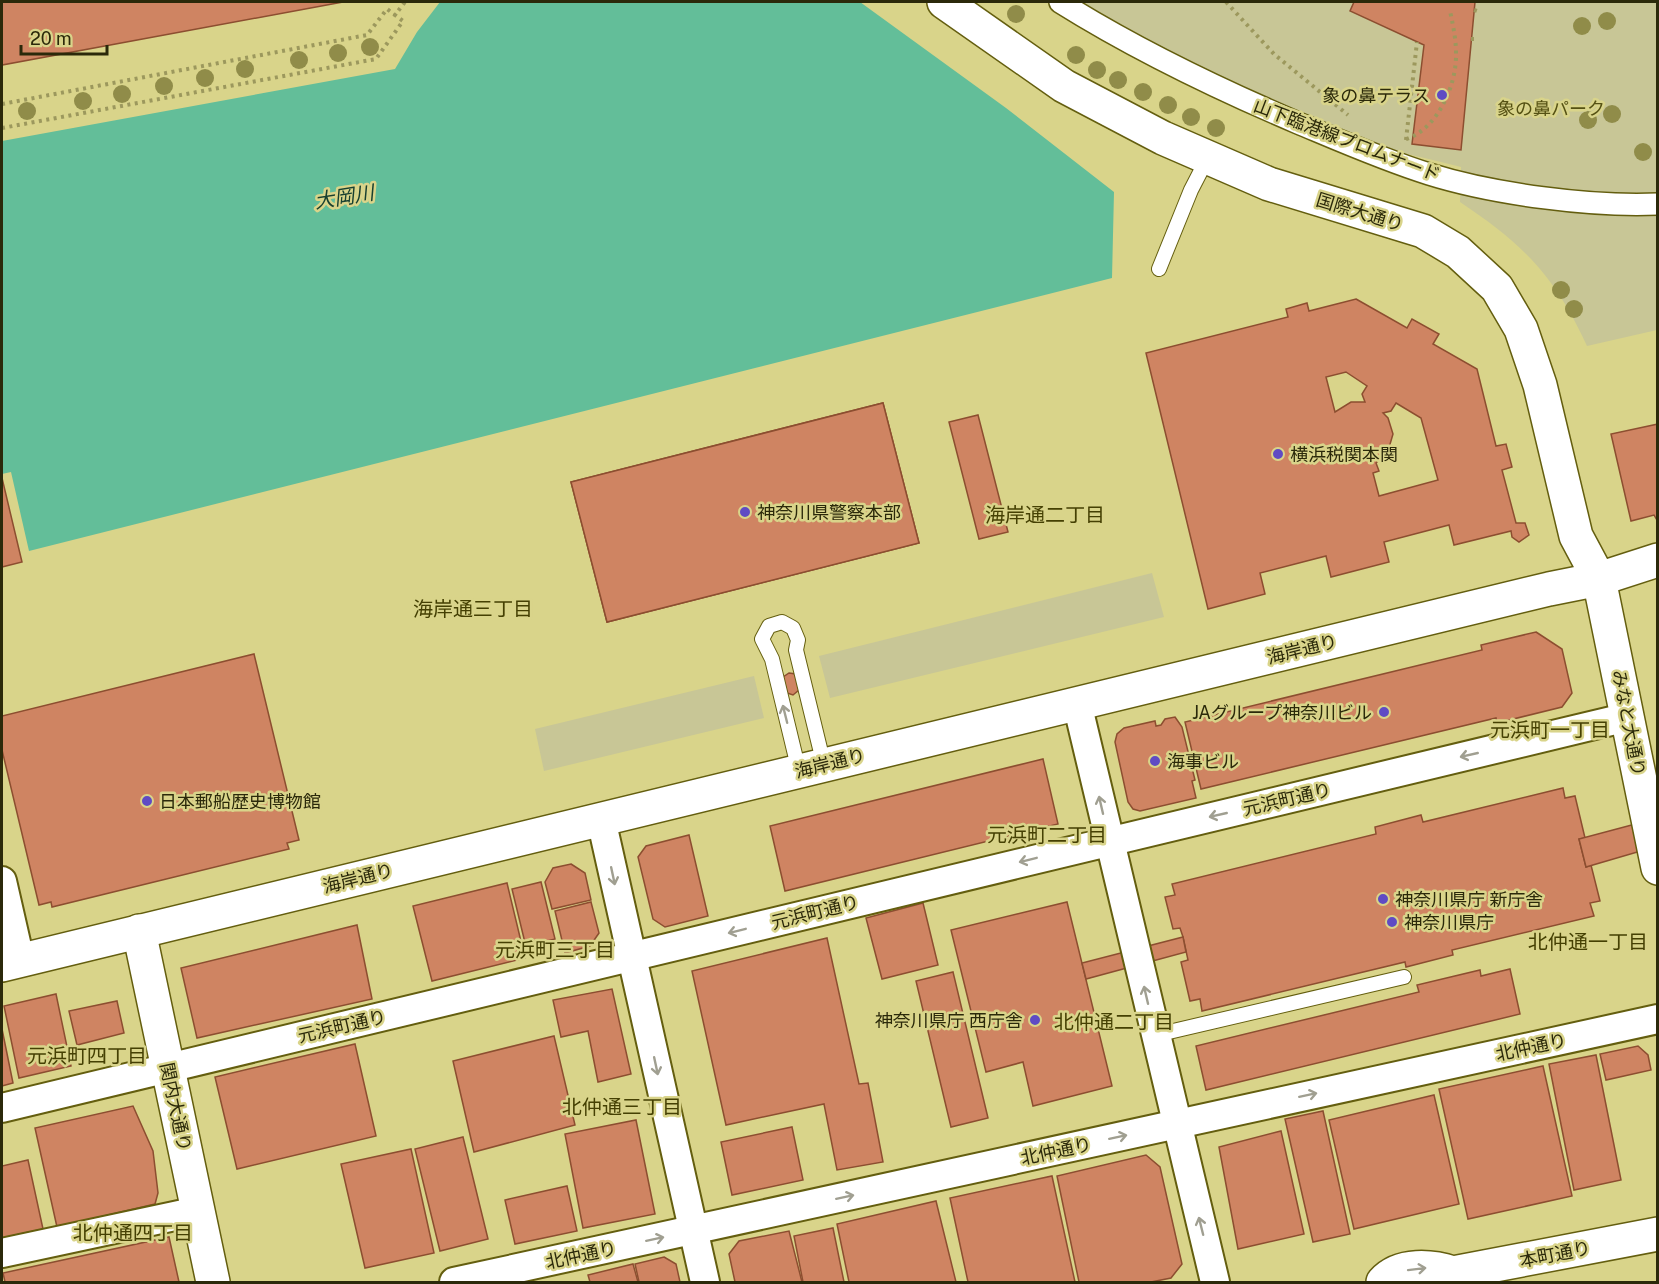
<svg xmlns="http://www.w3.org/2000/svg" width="1659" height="1284" font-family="'Public Sans','Noto Sans JP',sans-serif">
	<rect width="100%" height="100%" fill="#d9d48a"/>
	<g fill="#c8c696">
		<path d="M1080,2h577v328l-70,16c-32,-70 -64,-102 -127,-144l1,-35c-29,-8 -60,-13 -89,-23 -100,-38 -201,-86 -292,-142z"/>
		<polygon points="1152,573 1164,617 830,698 819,656"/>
		<polygon points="754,676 764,718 544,771 535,729"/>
	</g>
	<polygon fill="#63be99" points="440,2 860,2 1006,108 1114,192 1112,278 29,551 11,472 2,474 2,141 395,69 417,32"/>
	<g fill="#cf8462" stroke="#8c4e30" stroke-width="1.5" fill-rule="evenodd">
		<polygon points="2,2 343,2 2,65"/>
		<polygon points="1354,2 1475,2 1461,150 1412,144 1424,45 1350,11"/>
		<path d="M1356,299l51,29 5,-9 27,15 -6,10 44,25 19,77 10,-2 6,23 -10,3 14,53h9l4,12 -10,7 -7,-5 -1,-6 -57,14 -5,-20 -65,17 5,20 -58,15 -5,-21 -66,17 5,21 -57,15 -62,-256 142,-36 -2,-8 21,-6 2,8zM1346,372l21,14 -5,8 3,8h-14l-16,10 -9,-35zM1396,403l25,15 17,62 -59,16 -6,-23 6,-2 -3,-8 12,-12 5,-17 -5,-16 -5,-5 8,-2z"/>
		<polygon points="883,403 919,543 607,622 571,482"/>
		<polygon points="883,403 919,543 607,622 571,482"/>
		<polygon points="978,415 1008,532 979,539 949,422"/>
		<polygon points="1658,424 1658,522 1654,515 1631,521 1611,434"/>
		<polygon points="2,478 22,562 2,567"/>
		<polygon points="1536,632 1562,649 1572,693 1562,707 1497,723 1496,718 1201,789 1185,722 1482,650 1481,645"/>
		<polygon points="254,654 299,840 287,843 289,849 52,907 51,902 39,905 2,750 2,716"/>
		<polygon points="789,673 796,674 799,690 793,695 787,693 783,677"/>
		<polygon points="1175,717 1182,727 1195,780 1192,781 1196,798 1140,811 1133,809 1128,802 1115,742 1117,734 1124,728 1155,721 1156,726 1161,725 1165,719"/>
		<polygon points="1043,759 1058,824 785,891 770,826"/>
		<polygon points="1563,788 1565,798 1575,796 1585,838 1579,839 1586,867 1591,865 1600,901 1590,903 1594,916 1452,950 1453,955 1406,967 1405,962 1202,1011 1200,999 1190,1001 1181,962 1188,960 1183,937 1180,928 1173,929 1165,897 1175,895 1172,884 1376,834 1375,827 1421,815 1423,822"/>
		<polygon points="1658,818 1658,846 1586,867 1579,839"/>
		<polygon points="689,835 708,916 665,927 653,919 638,857 646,846"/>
		<polygon points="571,864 585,873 591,900 552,909 545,882 553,868"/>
		<polygon points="541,882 555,939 535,944 536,949 527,951 512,889"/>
		<polygon points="507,883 525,958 432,981 413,906"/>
		<polygon points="591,902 599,933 590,946 565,953 555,911"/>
		<polygon points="1067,902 1112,1086 1033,1106 1023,1062 986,1072 951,930"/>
		<polygon points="923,903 938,965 882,979 866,918"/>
		<polygon points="357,925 372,999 197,1038 181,968"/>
		<polygon points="1183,937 1186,952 1086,979 1082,963"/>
		<polygon points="827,938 859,1084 868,1083 883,1162 837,1170 824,1104 726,1125 692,971"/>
		<polygon points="1510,969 1520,1014 1206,1090 1196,1046 1419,992 1417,985 1480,970 1481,976"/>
		<polygon points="953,972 988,1118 951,1127 916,981"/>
		<polygon points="612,989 631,1074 598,1082 588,1031 561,1037 553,1000"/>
		<polygon points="56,994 71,1066 19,1078 4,1006"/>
		<polygon points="117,1001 124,1033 77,1045 69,1011"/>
		<polygon points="2,1029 13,1083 2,1086"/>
		<polygon points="554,1036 575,1125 474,1152 453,1061"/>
		<polygon points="355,1044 376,1136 237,1169 215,1077"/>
		<polygon points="1638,1046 1648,1055 1651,1070 1606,1080 1600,1054"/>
		<polygon points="1596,1055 1621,1180 1574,1190 1549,1064"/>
		<polygon points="1543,1066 1572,1196 1468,1219 1439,1089"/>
		<polygon points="1434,1095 1459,1204 1354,1229 1329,1120"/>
		<polygon points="133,1106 153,1151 158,1193 155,1204 57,1227 35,1128"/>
		<polygon points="1323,1111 1350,1234 1313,1242 1285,1119"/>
		<polygon points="636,1120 655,1214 583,1228 565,1134"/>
		<polygon points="792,1127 803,1180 732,1195 721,1142"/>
		<polygon points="1281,1131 1304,1234 1238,1249 1219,1147"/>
		<polygon points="463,1137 488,1239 440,1251 415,1149"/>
		<polygon points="411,1149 434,1253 365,1268 341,1164"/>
		<polygon points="1146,1155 1160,1167 1182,1264 1171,1278 1151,1282 1079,1282 1057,1176"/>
		<polygon points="28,1160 43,1229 2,1238 2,1166"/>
		<polygon points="1052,1176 1075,1282 968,1282 950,1198"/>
		<polygon points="567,1186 577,1231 515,1244 505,1200"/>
		<polygon points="936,1201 956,1282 849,1282 837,1224"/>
		<polygon points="833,1228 844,1282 803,1282 794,1236"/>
		<polygon points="789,1231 802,1282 735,1282 729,1254 739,1241"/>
		<polygon points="169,1237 179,1282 5,1282 3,1273"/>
		<polygon points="664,1257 676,1264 680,1282 639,1282 635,1264"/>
		<polygon points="633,1264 638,1282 590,1282 588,1275"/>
	</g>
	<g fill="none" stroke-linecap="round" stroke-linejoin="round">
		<defs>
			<g id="service">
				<polyline points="1159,269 1191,190 1207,159"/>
				<polyline points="799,771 772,659 762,639 769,626 782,622 793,628 798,640 796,650 824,765"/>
				<polyline points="1156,1035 1404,977"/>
			</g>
			<path id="pedestrian" d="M1060,2c75,47 156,86 238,121 43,18 86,37 131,51 64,20 162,33 229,30"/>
			<g id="minor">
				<polyline points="1077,703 1215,1282"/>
				<polyline points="601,819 705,1282"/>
				<polyline points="2,881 20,960"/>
				<polyline points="2,1108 1628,717"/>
				<polyline points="2,1253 198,1211"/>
				<polyline points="454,1282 1658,1019"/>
			</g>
			<g id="tertiary">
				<polyline points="944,2 1064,86 1163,138 1269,184 1423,231 1458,252 1497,288 1521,329 1540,385 1576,536 1599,579 1658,868"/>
				<polyline points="139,931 213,1282"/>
				<polyline points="2,965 1549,589 1599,579 1658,560"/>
			</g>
			<path id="trunk" d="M1383,1282c17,-19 49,-16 70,-9l205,-39"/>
		</defs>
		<use href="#service" stroke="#645e0f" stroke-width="16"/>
		<use href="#pedestrian" stroke="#645e0f" stroke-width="24"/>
		<use href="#minor" stroke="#645e0f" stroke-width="32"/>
		<use href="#tertiary" stroke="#645e0f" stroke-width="36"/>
		<use href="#trunk" stroke="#645e0f" stroke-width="36"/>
		<g stroke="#9c985d" stroke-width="4" stroke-dasharray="3 4.5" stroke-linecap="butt">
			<polyline points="1226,2 1274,54 1348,115"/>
			<polyline points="1474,10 1477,11"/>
			<polyline points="1471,39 1475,39"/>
			<polyline points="2,104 367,35 387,9 395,15"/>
			<polyline points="2,128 376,59 403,21 395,15 405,2"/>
			<path d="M1406,139c32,-10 51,-55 50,-86 0,-14 -3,-28 -6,-42"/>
			<polyline points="1406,140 1417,42"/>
		</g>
		<use href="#service" stroke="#fff" stroke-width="14"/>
		<use href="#pedestrian" stroke="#fff" stroke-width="21"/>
		<use href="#minor" stroke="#fff" stroke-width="28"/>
		<use href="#tertiary" stroke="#fff" stroke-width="33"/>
		<use href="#trunk" stroke="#fff" stroke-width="33"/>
	</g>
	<g fill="#908c49">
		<circle cx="1016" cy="14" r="9"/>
		<circle cx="1607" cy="21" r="9"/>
		<circle cx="1582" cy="26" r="9"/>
		<circle cx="370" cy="47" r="9"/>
		<circle cx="338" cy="53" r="9"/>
		<circle cx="1076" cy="55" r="9"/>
		<circle cx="299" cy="60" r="9"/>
		<circle cx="245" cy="69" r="9"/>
		<circle cx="1097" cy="70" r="9"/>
		<circle cx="205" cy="78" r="9"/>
		<circle cx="1118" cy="80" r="9"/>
		<circle cx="164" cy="86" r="9"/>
		<circle cx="1143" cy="92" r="9"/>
		<circle cx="122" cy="94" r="9"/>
		<circle cx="83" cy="101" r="9"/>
		<circle cx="1168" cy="105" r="9"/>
		<circle cx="27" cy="111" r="9"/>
		<circle cx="1612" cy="114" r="9"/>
		<circle cx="1191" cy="117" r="9"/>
		<circle cx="1588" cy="120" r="9"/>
		<circle cx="1216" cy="128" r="9"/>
		<circle cx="1643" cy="152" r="9"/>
		<circle cx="1561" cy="290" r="9"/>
		<circle cx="1574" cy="309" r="9"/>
	</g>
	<defs><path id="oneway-shaft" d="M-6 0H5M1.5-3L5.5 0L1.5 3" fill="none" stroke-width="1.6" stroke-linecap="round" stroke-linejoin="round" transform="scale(1.5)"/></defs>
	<g stroke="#a09f91">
		<use href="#oneway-shaft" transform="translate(785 714) rotate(-104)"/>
		<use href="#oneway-shaft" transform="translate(1469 755) rotate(167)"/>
		<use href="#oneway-shaft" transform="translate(1101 805) rotate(-103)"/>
		<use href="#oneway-shaft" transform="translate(1218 815) rotate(167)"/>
		<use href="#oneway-shaft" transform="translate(1028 860) rotate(166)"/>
		<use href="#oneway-shaft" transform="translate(613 876) rotate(78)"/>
		<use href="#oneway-shaft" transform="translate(737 931) rotate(166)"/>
		<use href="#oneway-shaft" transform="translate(1146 995) rotate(-103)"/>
		<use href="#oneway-shaft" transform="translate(656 1066) rotate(78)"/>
		<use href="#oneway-shaft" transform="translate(1308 1095) rotate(-12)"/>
		<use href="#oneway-shaft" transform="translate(1118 1137) rotate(-12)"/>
		<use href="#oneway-shaft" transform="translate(845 1197) rotate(-12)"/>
		<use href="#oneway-shaft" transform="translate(1201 1226) rotate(-104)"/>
		<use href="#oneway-shaft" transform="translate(655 1239) rotate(-12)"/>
		<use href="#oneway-shaft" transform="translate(1417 1269) rotate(-7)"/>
	</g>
	<g fill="#5f4bc4" stroke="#d9d48a" stroke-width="2">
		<circle cx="1442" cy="95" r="6"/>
		<circle cx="1278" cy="454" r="6"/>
		<circle cx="745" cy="512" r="6"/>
		<circle cx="1384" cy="712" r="6"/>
		<circle cx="1155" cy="761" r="6"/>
		<circle cx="147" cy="801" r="6"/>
		<circle cx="1383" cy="899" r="6"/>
		<circle cx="1392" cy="922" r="6"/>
		<circle cx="1035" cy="1020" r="6"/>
	</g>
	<g text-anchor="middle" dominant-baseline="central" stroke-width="5" stroke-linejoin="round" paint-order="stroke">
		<g font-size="18" fill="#2b290a" stroke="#d9d48a" text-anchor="start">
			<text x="1430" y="95" text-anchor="end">象の鼻テラス</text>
			<text x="1290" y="454">横浜税関本関</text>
			<text x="757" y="512">神奈川県警察本部</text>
			<text x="1372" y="712" text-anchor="end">JAグループ神奈川ビル</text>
			<text x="1167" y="761">海事ビル</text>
			<text x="159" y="801">日本郵船歴史博物館</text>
			<text x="1395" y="899">神奈川県庁 新庁舎</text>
			<text x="1404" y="922">神奈川県庁</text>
			<text x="1023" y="1020" text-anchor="end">神奈川県庁 西庁舎</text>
		</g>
		<g font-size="18" fill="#555113" stroke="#d9d48a">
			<text x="1551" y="108">象の鼻パーク</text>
		</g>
		<g font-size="18" fill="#2b290a" stroke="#d9d48a">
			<text transform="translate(1347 140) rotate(21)">山下臨港線プロムナード</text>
			<text transform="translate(1360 212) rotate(17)">国際大通り</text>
			<text transform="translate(1302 649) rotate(-14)">海岸通り</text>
			<text transform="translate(1629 723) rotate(79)">みなと大通り</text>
			<text transform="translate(830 763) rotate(-14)">海岸通り</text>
			<text transform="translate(1287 799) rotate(-13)">元浜町通り</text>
			<text transform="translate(358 878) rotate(-14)">海岸通り</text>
			<text transform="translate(815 912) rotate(-14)">元浜町通り</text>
			<text transform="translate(342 1026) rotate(-13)">元浜町通り</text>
			<text transform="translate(1531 1047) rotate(-12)">北仲通り</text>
			<text transform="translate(176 1107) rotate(78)">関内大通り</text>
			<text transform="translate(1056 1151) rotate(-12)">北仲通り</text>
			<text transform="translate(1555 1254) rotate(-11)">本町通り</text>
			<text transform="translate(581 1255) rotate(-12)">北仲通り</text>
		</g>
		<g font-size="20" font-style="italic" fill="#184030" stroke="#d9d48a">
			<text transform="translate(344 197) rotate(-9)">大岡川</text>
		</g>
		<g font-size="20" fill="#454003" stroke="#d9d48a">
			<text x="1045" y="515">海岸通二丁目</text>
			<text x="473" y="609">海岸通三丁目</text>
			<text x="1550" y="730">元浜町一丁目</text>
			<text x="1047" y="835">元浜町二丁目</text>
			<text x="1588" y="942">北仲通一丁目</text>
			<text x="555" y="950">元浜町三丁目</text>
			<text x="1114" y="1022">北仲通二丁目</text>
			<text x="87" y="1056">元浜町四丁目</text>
			<text x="622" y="1107">北仲通三丁目</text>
			<text x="133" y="1233">北仲通四丁目</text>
		</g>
	</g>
	<rect width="1659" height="1284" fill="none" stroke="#2b290a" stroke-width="6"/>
	<path d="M21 45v9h86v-9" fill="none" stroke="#2b290a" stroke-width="3"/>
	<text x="30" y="45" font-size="18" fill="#2b290a" stroke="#d9d48a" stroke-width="4.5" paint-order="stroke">20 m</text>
</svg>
